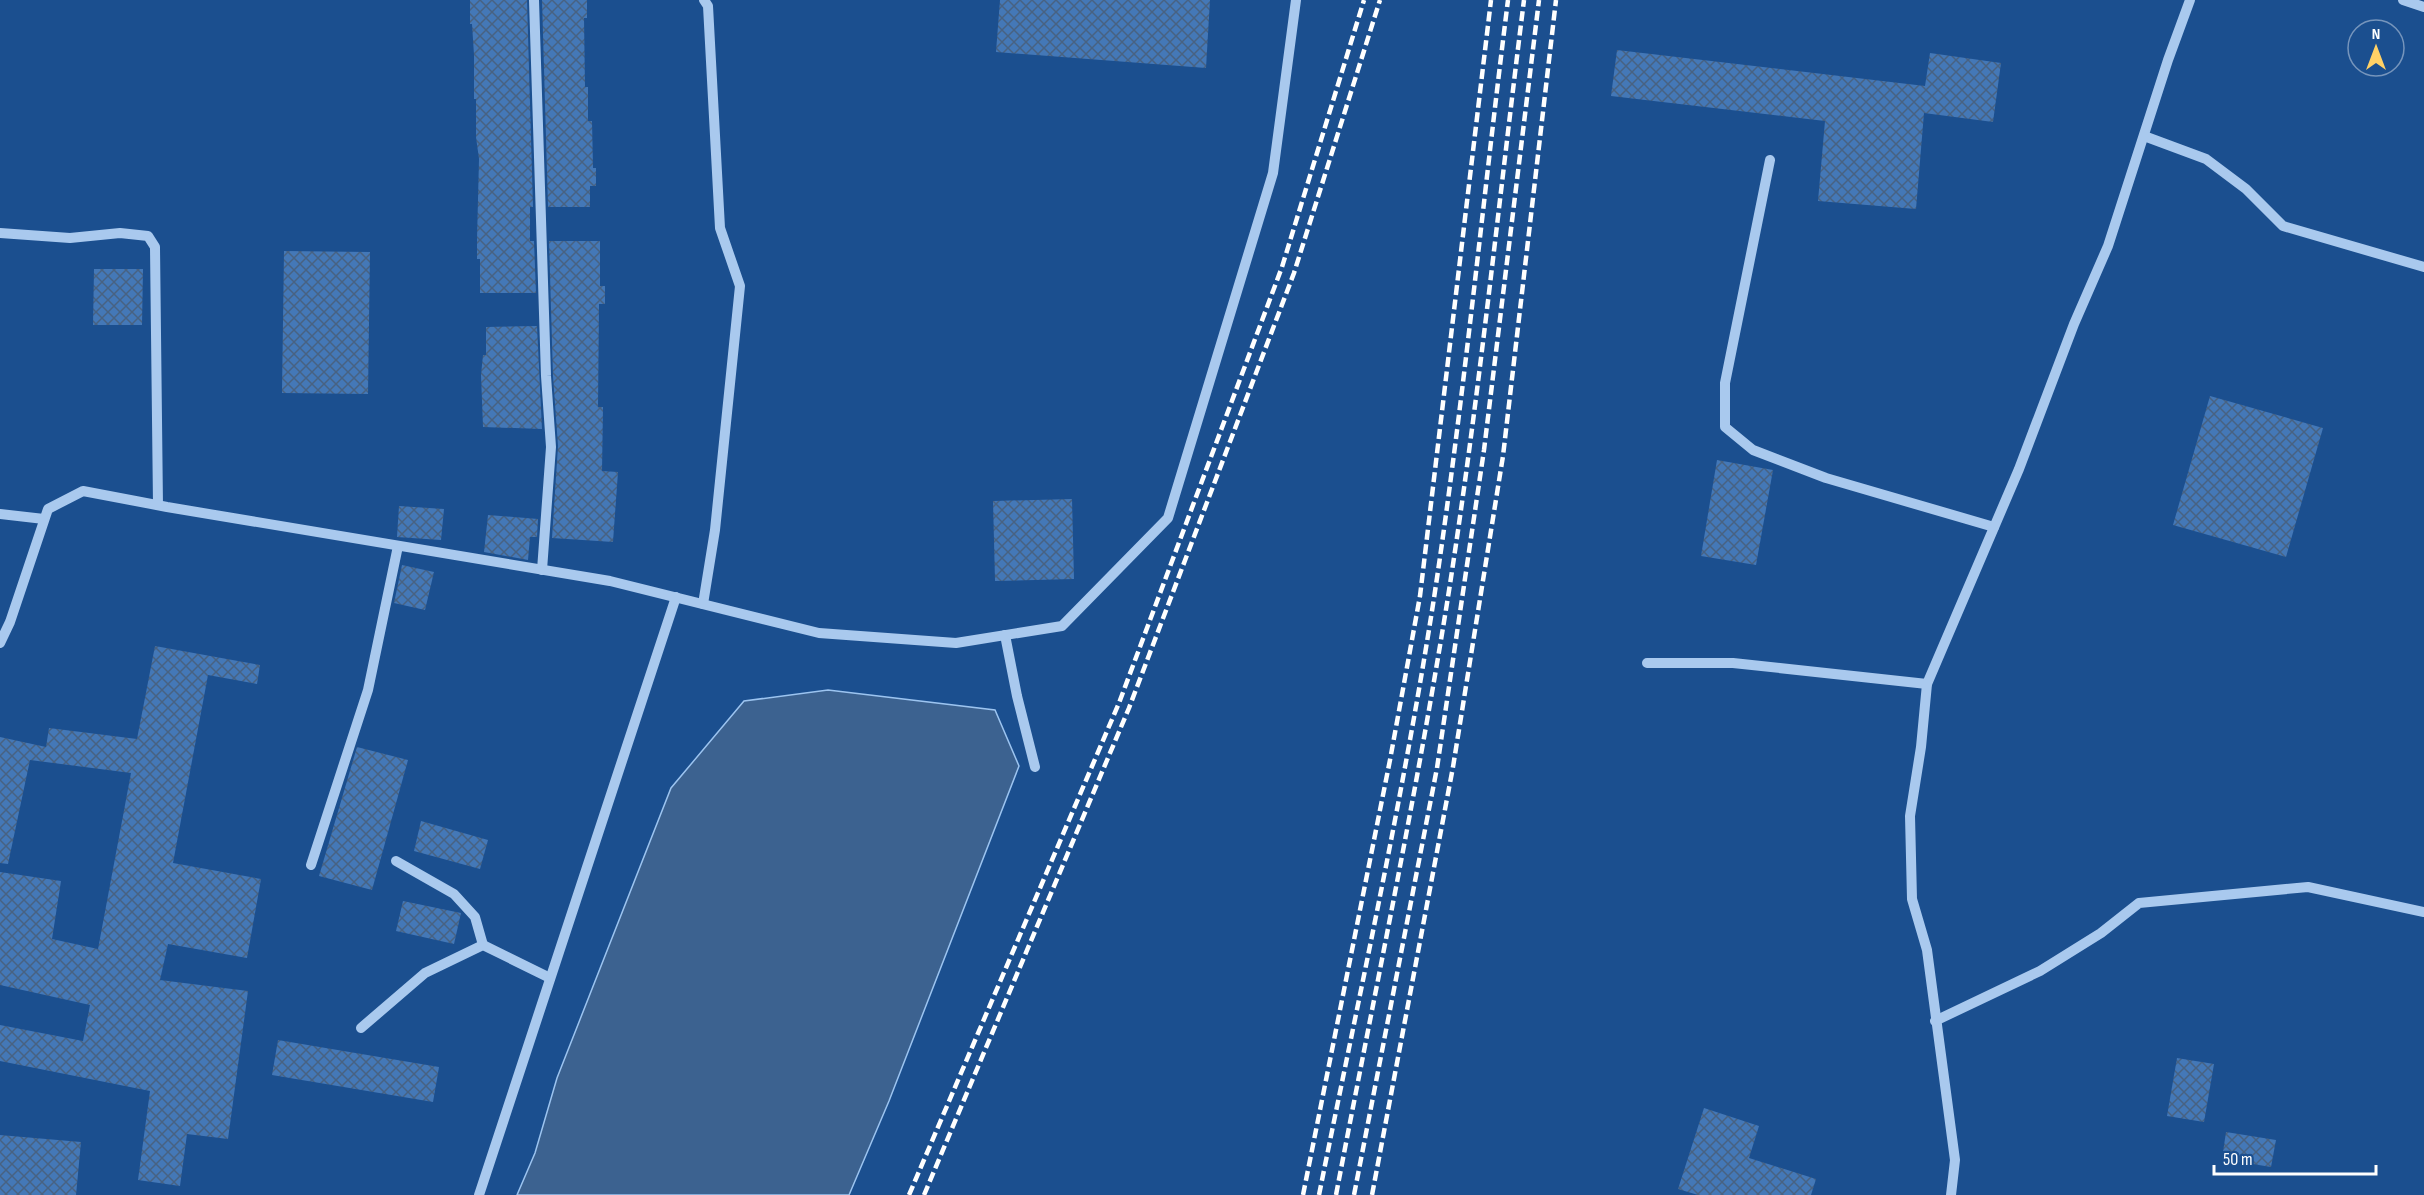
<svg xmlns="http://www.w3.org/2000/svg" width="2424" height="1195" font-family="'Sofia Sans Condensed',sans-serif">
	<defs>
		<pattern id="building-cross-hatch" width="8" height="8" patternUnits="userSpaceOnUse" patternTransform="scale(1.5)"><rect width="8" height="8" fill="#4478b7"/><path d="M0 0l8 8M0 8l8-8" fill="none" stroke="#486282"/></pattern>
	</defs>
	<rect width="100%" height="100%" fill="#1b4f8f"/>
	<polygon fill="#3c6290" stroke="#9cc4f0" stroke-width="1.5" points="828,690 995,710 1019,766 889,1101 849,1195 517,1195 535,1153 557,1078 671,788 744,701"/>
	<g fill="url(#building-cross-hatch)">
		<polygon points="470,0 527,0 533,207 530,207 530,241 534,241 536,293 480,293 480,259 477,259 477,239 479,159 476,137 476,99 474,99 474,55 472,24 470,24"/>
		<polygon points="542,0 587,0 587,18 584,18 585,87 588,87 588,121 592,121 593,168 596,168 596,186 590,186 590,207 548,207"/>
		<polygon points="1000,0 1210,0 1206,68 996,52"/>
		<polygon points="1617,50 1925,86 1930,53 2001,63 1993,122 1924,113 1916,209 1818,201 1825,121 1611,96"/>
		<polygon points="549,241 600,241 600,286 605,286 605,304 599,304 598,407 603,407 602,471 618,472 613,542 552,538 558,446 553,376"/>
		<polygon points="284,251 370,252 368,394 282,393"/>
		<polygon points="94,269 143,269 142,325 93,325"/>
		<polygon points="537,326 542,429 483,427 481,375 483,355 486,355 486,327"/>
		<polygon points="2210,396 2323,428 2286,557 2173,525"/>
		<polygon points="1717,460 1773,470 1756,565 1701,556"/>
		<polygon points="1072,499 1074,579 995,581 993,501"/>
		<polygon points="399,506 444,509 441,540 397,537"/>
		<polygon points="488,515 538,519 537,537 530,537 528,560 484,552"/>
		<polygon points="402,565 434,572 425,610 394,603"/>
		<polygon points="155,646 260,665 257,684 208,675 173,863 261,879 247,958 168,944 160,980 248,991 228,1139 187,1134 180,1186 138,1180 150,1091 0,1061 0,1025 83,1041 90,1005 0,985 0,872 61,881 52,939 98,949 131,773 30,760 8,864 0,863 0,737 46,747 49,728 137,739"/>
		<polygon points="357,747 408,760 372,890 319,876"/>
		<polygon points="421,821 488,840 480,869 414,851"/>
		<polygon points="403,901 461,913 454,944 396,931"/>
		<polygon points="278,1040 439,1067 433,1102 272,1075"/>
		<polygon points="2177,1058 2214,1064 2204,1122 2167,1116"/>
		<polygon points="1704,1108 1759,1126 1749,1158 1816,1179 1811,1195 1698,1195 1678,1189"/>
		<polygon points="2226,1132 2276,1140 2271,1167 2222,1159"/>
		<polygon points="0,1135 81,1142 76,1195 0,1195"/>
	</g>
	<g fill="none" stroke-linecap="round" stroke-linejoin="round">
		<g stroke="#a9c9ee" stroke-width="10">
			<polyline points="534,0 546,376 551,447 542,570"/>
			<polyline points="2403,0 2424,7"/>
			<polyline points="2144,136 2206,159 2246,189 2283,226 2424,267"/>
			<polyline points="1770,160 1725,383 1725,427 1753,450 1826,478 1994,527"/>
			<polyline points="0,233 70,238 120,233 148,236 155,247 158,505"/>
			<polyline points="0,514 44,519"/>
			<polyline points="703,604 715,530 740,286 720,228 708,6 704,0"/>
			<polyline points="1005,635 1017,696 1035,767"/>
			<polyline points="0,643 10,622 48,509 83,491 167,507 610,581 819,633 956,643 1062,626 1168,518 1273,173 1296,0"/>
			<polyline points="1647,663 1733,663 1927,684"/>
			<polyline points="396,861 454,894 475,917 483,945"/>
			<polyline points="311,865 368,690 398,546"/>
			<polyline points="1935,1021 2040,971 2101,933 2139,903 2308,887 2424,912"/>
			<polyline points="361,1028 425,973 483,945 550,978"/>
			<polyline points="479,1195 676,597"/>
			<polyline points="1951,1195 1955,1160 1927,950 1912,899 1910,816 1921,747 1927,684 2019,469 2074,324 2108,246 2168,60 2190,0"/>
		</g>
		<g stroke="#fff" stroke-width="4.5" stroke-dasharray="10 4.5" stroke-linecap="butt">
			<polyline points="909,1195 1119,703 1282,267 1364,0"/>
			<polyline points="924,1195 1129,708 1294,273 1380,0"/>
			<polyline points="1303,1195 1390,760 1420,596 1491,0"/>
			<path d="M1319,1195c40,-199 84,-397 115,-597 30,-199 49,-399 74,-598"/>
			<path d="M1336,1195c38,-199 80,-398 112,-598 31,-198 51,-398 76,-597"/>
			<polyline points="1354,1195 1437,768 1484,450 1539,0"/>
			<polyline points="1372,1195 1453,767 1503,456 1556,0"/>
		</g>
	</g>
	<g transform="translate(2376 48)"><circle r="28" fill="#1b4f8f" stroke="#7695bc" stroke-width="1.5"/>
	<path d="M0-4.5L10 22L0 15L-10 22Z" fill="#ffd166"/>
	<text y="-9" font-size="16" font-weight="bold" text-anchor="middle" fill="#ffffff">N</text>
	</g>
	<path d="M2214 1165v9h162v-9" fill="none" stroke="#ffffff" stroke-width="3"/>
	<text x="2223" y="1165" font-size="18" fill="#ffffff" stroke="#1b4f8f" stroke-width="4.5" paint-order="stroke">50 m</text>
</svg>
